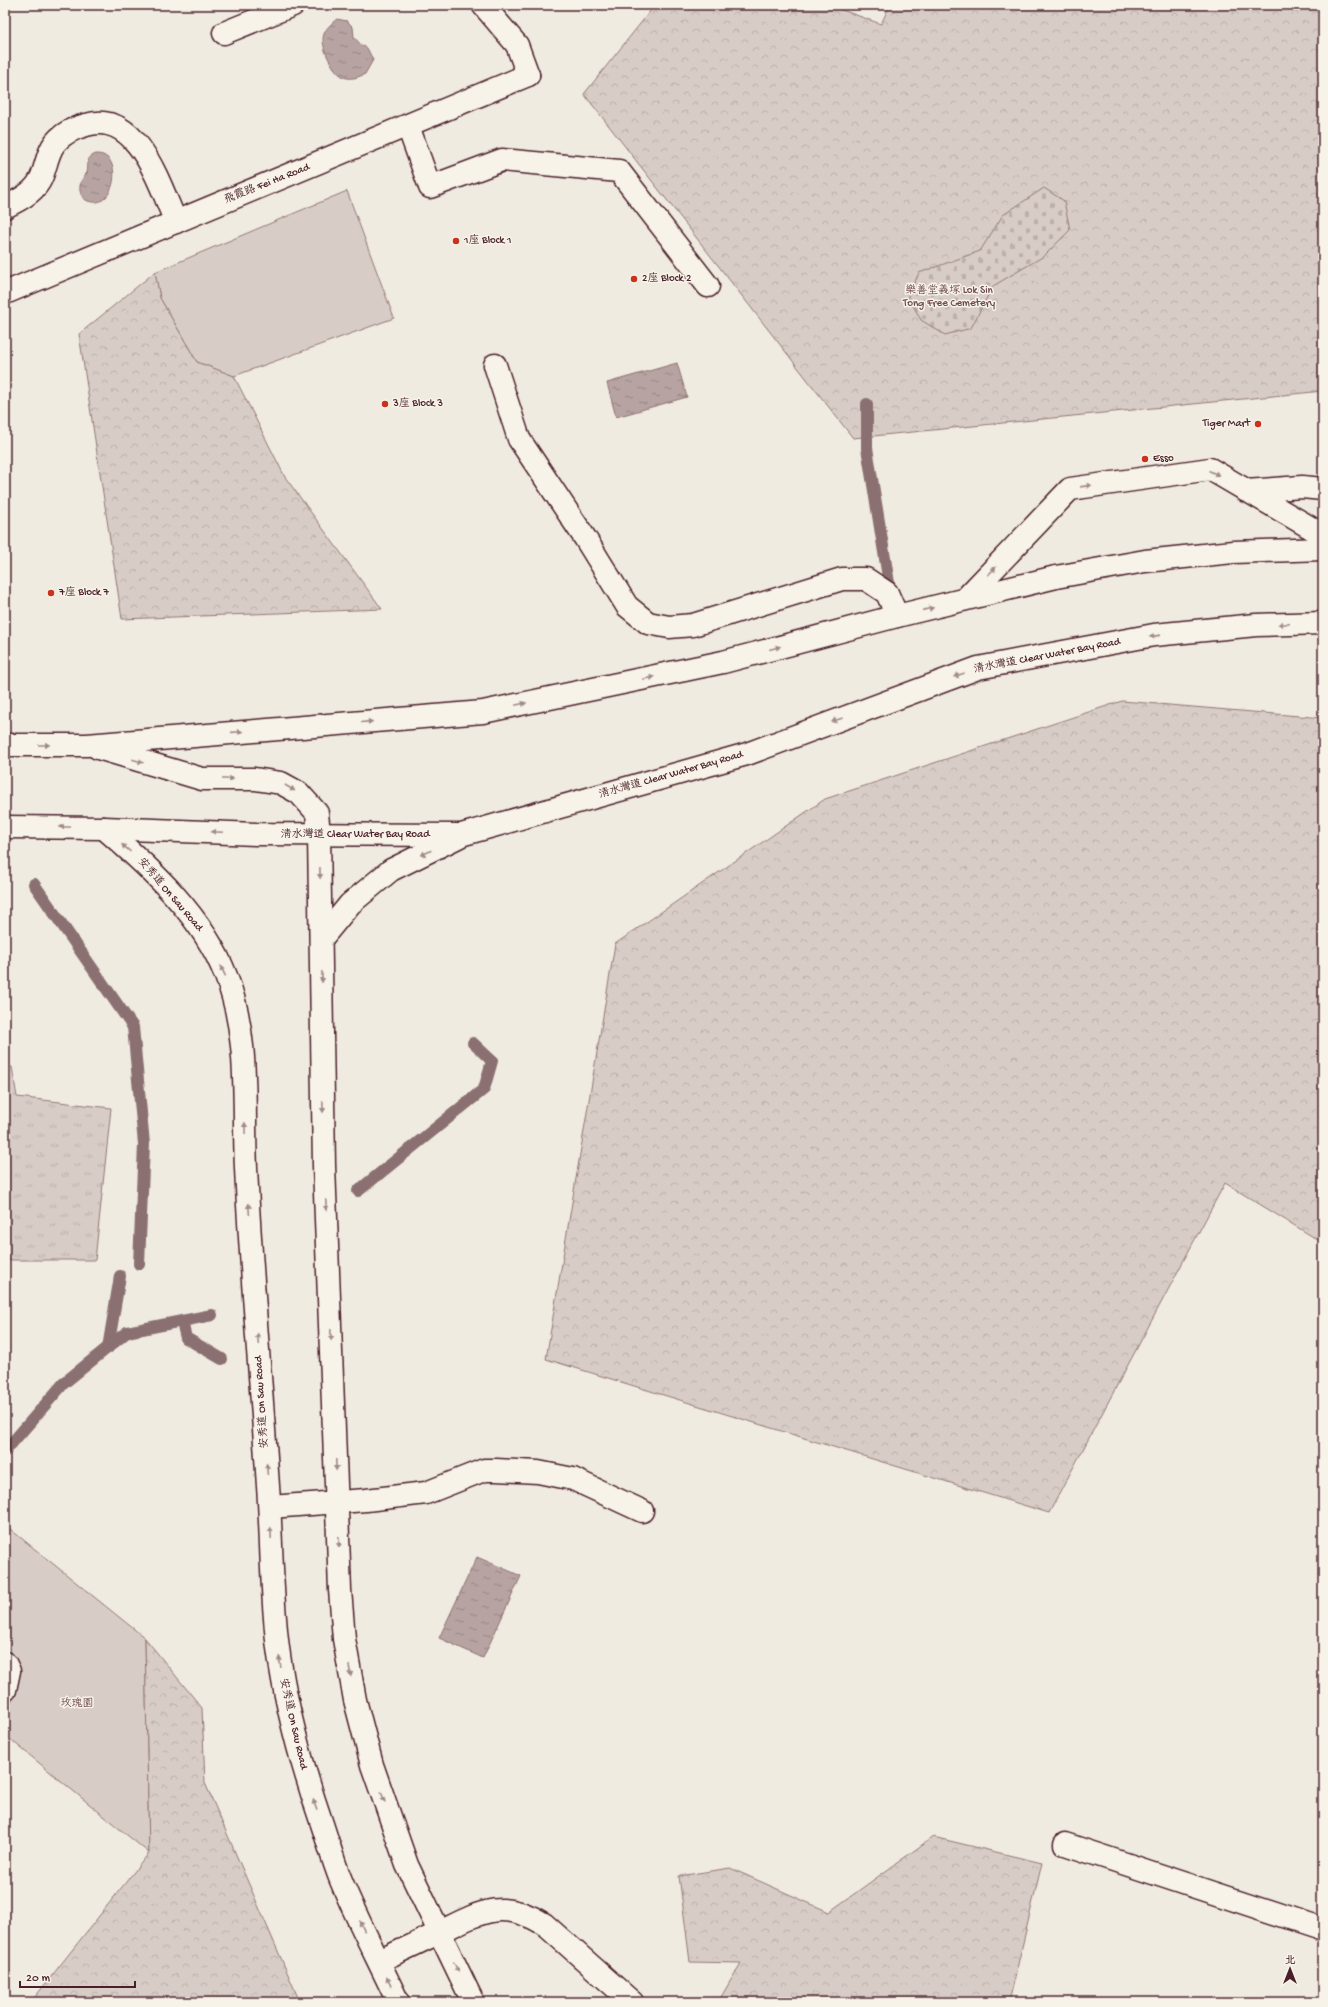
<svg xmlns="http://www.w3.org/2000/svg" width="1328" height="2007" font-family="'Gochi Hand','LXGW WenKai TC',sans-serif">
	<defs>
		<pattern id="forest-crowns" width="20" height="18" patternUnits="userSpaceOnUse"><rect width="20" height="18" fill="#d8cdc6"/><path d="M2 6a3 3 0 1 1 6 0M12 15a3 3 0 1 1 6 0" fill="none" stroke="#bbb0aa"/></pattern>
		<pattern id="cemetery-stones" width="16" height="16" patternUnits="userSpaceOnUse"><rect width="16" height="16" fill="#d8cdc6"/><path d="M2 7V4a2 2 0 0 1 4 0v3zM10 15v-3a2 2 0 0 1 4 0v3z" fill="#bbb0aa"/></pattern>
		<pattern id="park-tufts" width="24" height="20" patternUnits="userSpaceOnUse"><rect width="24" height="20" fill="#d8cdc6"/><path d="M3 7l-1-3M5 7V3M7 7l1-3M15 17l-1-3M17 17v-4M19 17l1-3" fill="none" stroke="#bbb0aa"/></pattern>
		<pattern id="water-ripples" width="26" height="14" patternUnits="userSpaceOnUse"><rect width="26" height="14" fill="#b7a4a2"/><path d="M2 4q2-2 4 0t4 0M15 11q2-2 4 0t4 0" fill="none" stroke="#978584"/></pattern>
	</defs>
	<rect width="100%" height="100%" fill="#f0ebe0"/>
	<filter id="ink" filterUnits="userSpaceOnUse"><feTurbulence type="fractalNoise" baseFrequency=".025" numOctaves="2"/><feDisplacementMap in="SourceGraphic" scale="8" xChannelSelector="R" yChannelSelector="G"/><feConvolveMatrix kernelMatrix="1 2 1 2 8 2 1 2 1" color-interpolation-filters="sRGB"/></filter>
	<g filter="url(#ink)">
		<g fill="#d8cdc6" stroke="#917678">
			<polygon points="347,191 394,318 234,376 197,362 160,298 155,272"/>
			<polygon points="5,1525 145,1638 149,1853 5,1735 5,1704 12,1671 5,1655"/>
		</g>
		<g fill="url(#forest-crowns)" stroke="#917678">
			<polygon points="669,5 828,5 881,24 890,5 1323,5 1323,391 853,438 584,94 652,9"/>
			<polygon points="155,272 160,298 197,362 234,376 285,477 382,609 122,619 79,334"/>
			<polygon points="1122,701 1323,718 1323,1243 1225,1183 1049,1513 546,1359 615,944 825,799"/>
			<polygon points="145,1638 202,1708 205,1783 300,2002 31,2002 149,1853"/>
			<polygon points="933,1837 1042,1863 1009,2002 718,2002 741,1963 690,1962 679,1876 730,1868 829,1912"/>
		</g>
		<polygon fill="url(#cemetery-stones)" stroke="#917678" points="1044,188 1064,201 1070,230 1044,256 993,286 971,328 945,335 921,320 908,296 919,273 980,251 1003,215"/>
		<polygon fill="url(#park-tufts)" stroke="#917678" points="5,1066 12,1067 17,1097 111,1108 95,1260 5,1260"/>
		<g fill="url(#water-ripples)" stroke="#8b6f72">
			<path d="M337,19l10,2 6,6 1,10 7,8 6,3 6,12 -8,14c-6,3 -12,5 -18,4 -13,-2 -28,-33 -23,-44 2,-6 8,-11 13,-15z"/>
			<path d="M96,154c26,-1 21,45 1,48 -19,2 -22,-18 -10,-29 2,-10 -2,-15 9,-19z"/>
			<polygon points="677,363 687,397 616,417 607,383"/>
			<polygon points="477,1557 521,1576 483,1658 439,1638"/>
		</g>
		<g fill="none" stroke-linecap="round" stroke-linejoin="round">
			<g stroke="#8b6f72" stroke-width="12">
				<polyline points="867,404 867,448 889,583"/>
				<polyline points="34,884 133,1027 144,1144 139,1264"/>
				<polyline points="358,1191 484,1089 492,1061 473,1043"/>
				<polyline points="182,1322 186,1338 222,1359"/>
				<polyline points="108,1348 120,1276"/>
				<polyline points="5,1451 64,1383 127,1332 212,1315"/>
			</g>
			<defs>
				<g id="service">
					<polyline points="483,5 517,45 528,75"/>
					<polyline points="224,33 293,5"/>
					<polyline points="408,126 430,187 502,160 619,171 708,286"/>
					<path d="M5,207c12,-6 27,-13 34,-25 7,-11 7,-28 16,-39 8,-10 19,-15 31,-18 52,-16 74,62 90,97"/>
					<polyline points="495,365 519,439 585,538 627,606 648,623 669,627 693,625 842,579 866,579 887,593 897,616"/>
					<polyline points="1246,491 1302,487 1323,489"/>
					<polyline points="965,599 1070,489 1210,469 1323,535"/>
					<polyline points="270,1507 366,1500 426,1493 484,1470 496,1470 538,1472 573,1479 642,1511"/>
					<polyline points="5,1663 9,1671 5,1690"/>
					<polyline points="1065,1844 1323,1929"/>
				</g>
				<g id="minor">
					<polyline points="5,293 528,75"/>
					<path d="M379,1961c19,-9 39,-18 59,-28 39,-19 63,-36 106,-9l88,78"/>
				</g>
				<g id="secondary">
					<path d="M104,828c47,41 99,88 122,148 24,61 17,128 20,192 5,106 15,212 22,318 4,54 3,109 10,162 8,62 24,118 44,176 6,18 11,36 18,54 17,42 39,83 58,124"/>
					<polyline points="319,834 324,1166 340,1590 344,1639 355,1700 372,1765 407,1865 473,2002"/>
				</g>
				<g id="primary">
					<polyline points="5,745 87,745 483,712 723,662 897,616 1056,577 1145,561 1233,552 1323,549"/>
					<polyline points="98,748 202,779 255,779 281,783 299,793 317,813 319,834"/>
					<polyline points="5,827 104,828 256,834 461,835 747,754 978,668 1154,635 1256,625 1323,623"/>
					<polyline points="322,938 350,904 391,870 458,837"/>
				</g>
			</defs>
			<use href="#service" stroke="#4a1f2b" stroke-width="25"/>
			<use href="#minor" stroke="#4a1f2b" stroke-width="25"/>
			<use href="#secondary" stroke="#4a1f2b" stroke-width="25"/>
			<use href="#primary" stroke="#4a1f2b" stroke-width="25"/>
			<use href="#service" stroke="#f7f3e8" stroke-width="22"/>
			<use href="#minor" stroke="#f7f3e8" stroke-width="22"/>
			<use href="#secondary" stroke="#f7f3e8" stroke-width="22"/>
			<use href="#primary" stroke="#f7f3e8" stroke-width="22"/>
		</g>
		<defs><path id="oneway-solid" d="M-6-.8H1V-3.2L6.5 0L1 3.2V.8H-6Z"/></defs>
		<g fill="#a0898a">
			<use href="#oneway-solid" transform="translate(1214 473) rotate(25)"/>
			<use href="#oneway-solid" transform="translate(1086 486) rotate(-8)"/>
			<use href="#oneway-solid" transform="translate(992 571) rotate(-46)"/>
			<use href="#oneway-solid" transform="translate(928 609) rotate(-13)"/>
			<use href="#oneway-solid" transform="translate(1284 624) rotate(178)"/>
			<use href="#oneway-solid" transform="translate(1155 636) rotate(172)"/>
			<use href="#oneway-solid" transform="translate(775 648) rotate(-15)"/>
			<use href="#oneway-solid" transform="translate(959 675) rotate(160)"/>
			<use href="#oneway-solid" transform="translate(649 678) rotate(-12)"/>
			<use href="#oneway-solid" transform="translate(521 704) rotate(-12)"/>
			<use href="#oneway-solid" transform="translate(837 720) rotate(160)"/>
			<use href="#oneway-solid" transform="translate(367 722) rotate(-5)"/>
			<use href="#oneway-solid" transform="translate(237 732) rotate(-4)"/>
			<use href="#oneway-solid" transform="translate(44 745)"/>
			<use href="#oneway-solid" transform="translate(138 761) rotate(17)"/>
			<use href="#oneway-solid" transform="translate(228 779)"/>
			<use href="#oneway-solid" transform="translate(290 788) rotate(30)"/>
			<use href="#oneway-solid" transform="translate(65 827) rotate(-180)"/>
			<use href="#oneway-solid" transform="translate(217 832) rotate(-178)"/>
			<use href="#oneway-solid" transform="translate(126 848) rotate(-139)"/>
			<use href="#oneway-solid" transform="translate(426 853) rotate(153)"/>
			<use href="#oneway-solid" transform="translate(320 873) rotate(89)"/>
			<use href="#oneway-solid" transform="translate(223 971) rotate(-115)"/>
			<use href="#oneway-solid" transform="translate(322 977) rotate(89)"/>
			<use href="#oneway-solid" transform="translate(323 1107) rotate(89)"/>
			<use href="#oneway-solid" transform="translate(245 1128) rotate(-91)"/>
			<use href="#oneway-solid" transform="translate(326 1205) rotate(88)"/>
			<use href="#oneway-solid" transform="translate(249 1209) rotate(-94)"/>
			<use href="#oneway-solid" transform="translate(331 1335) rotate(88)"/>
			<use href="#oneway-solid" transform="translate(258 1339) rotate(-94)"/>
			<use href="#oneway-solid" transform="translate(336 1465) rotate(88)"/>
			<use href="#oneway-solid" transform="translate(267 1469) rotate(-94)"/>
			<use href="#oneway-solid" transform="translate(271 1533) rotate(-92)"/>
			<use href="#oneway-solid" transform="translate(339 1542) rotate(88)"/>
			<use href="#oneway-solid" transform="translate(280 1662) rotate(-99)"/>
			<use href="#oneway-solid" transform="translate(350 1671) rotate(80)"/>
			<use href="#oneway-solid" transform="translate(383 1797) rotate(70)"/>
			<use href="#oneway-solid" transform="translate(315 1805) rotate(-109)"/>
			<use href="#oneway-solid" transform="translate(362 1926) rotate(-115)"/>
			<use href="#oneway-solid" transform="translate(456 1967) rotate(64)"/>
			<use href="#oneway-solid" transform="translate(389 1982) rotate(-116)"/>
		</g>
	</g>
	<g fill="#c8321e" stroke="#f7f3e8" stroke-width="1.5">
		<circle cx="456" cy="241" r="4"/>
		<circle cx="634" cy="279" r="4"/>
		<circle cx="385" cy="404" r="4"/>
		<circle cx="1258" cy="424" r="4"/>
		<circle cx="1145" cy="459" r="4"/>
		<circle cx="51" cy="593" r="4"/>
	</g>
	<g text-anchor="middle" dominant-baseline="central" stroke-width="3" stroke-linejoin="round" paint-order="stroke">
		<g font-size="11" fill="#4a1f2b" stroke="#f7f3e8">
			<text transform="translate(267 184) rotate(-22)">飛霞路 Fei Ha Road</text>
			<text transform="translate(1047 656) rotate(-11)">清水灣道 Clear Water Bay Road</text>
			<text transform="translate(671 775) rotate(-16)">清水灣道 Clear Water Bay Road</text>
			<text x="355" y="835">清水灣道 Clear Water Bay Road</text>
			<text transform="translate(170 895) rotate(49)">安秀道 On Sau Road</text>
			<text transform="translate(262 1402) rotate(-94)">安秀道 On Sau Road</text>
			<text transform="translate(293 1724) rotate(77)">安秀道 On Sau Road</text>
		</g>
		<g font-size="11" fill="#4a1f2b" stroke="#f7f3e8" text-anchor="start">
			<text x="464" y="241">1座 Block 1</text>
			<text x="642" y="279">2座 Block 2</text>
			<text x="393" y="404">3座 Block 3</text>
			<text x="1250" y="424" text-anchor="end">Tiger Mart</text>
			<text x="1153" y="459">Esso</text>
			<text x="59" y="593">7座 Block 7</text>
		</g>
		<g font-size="11" fill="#6e4a52" stroke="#f7f3e8">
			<text x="949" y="291">樂善堂義塚 Lok Sin<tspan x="949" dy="13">Tong Free Cemetery</tspan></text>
			<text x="77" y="1704">玫瑰園</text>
		</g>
	</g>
	<rect width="1328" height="2007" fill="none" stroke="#f7f3e8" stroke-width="20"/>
	<rect x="10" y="10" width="1308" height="1987" fill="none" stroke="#4a1f2b" stroke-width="1.5" filter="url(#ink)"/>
	<g transform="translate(1290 1969)" stroke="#f7f3e8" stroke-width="3" paint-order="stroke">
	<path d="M0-3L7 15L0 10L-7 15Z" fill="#4a1f2b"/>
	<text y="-6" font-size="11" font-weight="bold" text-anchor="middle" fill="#4a1f2b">北</text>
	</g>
	<path d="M20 1981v6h115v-6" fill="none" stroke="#4a1f2b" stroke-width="2"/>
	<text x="26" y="1981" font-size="12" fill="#4a1f2b" stroke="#f7f3e8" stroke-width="3" paint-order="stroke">20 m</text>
</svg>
